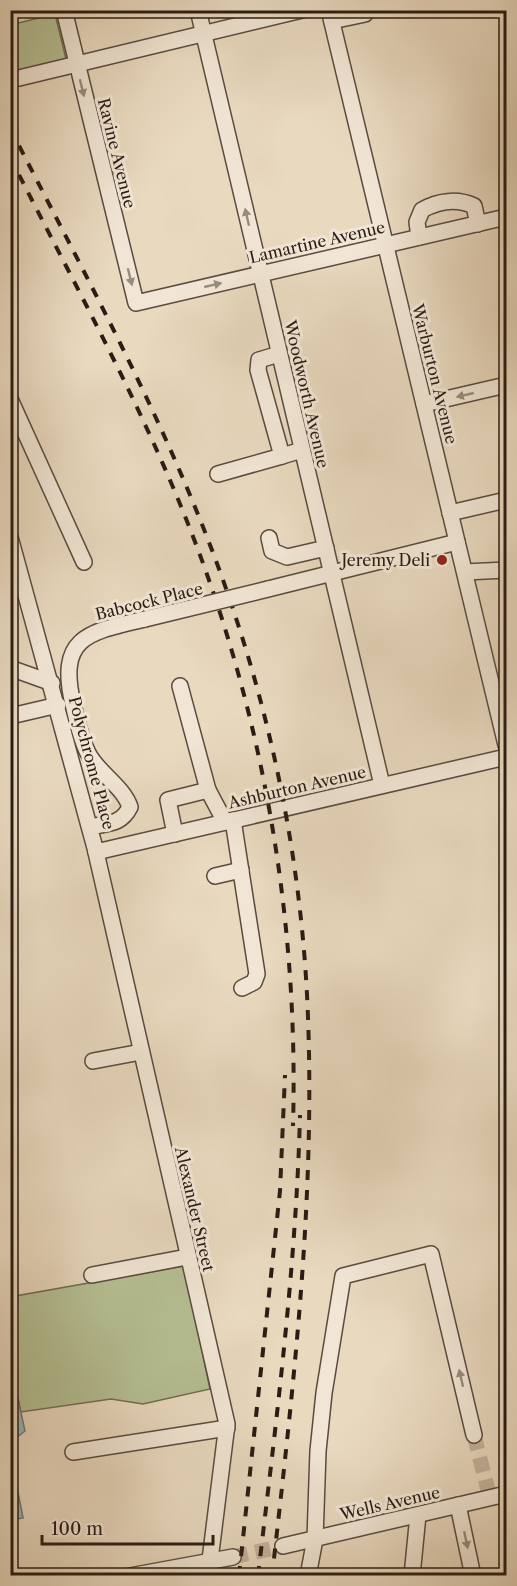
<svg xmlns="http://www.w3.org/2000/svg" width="517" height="1586" font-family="'Libre Caslon Text',serif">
	<rect width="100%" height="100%" fill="#e9d9bf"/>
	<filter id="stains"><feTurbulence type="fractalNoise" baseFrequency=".00333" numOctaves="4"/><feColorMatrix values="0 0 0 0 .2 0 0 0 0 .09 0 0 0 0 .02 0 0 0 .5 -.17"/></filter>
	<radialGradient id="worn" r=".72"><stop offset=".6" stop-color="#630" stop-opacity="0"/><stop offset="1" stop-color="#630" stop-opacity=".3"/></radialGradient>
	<g fill="#b5bf93" stroke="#6f6e54" stroke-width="1.5">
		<polygon points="55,14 66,59 11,73 10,25"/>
		<polygon points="184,1266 210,1389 143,1404 111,1399 21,1412 16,1390 11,1383 10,1297"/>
	</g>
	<g fill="#9bb8bb" stroke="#6d7a78" stroke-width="1.5">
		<polygon points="10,1383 16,1390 25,1431 11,1442"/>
		<polygon points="10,1451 23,1518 11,1520 10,1520"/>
	</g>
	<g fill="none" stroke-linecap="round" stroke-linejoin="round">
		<g stroke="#c3b39d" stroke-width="15" stroke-dasharray="15 8" stroke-linecap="butt">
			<polyline points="474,1435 490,1498"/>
			<polyline points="233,1557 283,1546"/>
		</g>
		<defs>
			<g id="minor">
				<polyline points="64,10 136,303 506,217"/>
				<polyline points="198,10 382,785"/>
				<polyline points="329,10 506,745"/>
				<polyline points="332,21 365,14 364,10"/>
				<polyline points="19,78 302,10"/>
				<path d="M419,237l-2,-15 5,-12c16,-9 35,-12 52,-4l4,18"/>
				<polyline points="279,354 259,360 258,370 282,456 302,450"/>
				<polyline points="10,399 84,562"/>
				<polyline points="424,404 506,385"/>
				<polyline points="218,474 282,456"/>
				<polyline points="450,513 506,500"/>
				<polyline points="10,537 95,848 227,1424 208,1576"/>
				<polyline points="269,538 272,551 287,557 326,548"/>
				<polyline points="465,572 506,570"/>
				<polyline points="268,589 457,542"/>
				<polyline points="10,668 52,683"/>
				<polyline points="15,715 58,705"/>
				<polyline points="208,790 225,822"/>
				<polyline points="233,820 257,974 254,982 242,988"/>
				<path d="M90,827c18,-4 31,-2 40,-20 -7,-21 -32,-34 -42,-54 -8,-15 -11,-33 -15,-49 -16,-68 16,-72 72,-85"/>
				<polyline points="175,834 168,800 208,790 180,686"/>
				<polyline points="96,852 506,757"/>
				<polyline points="215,876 241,870"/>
				<polyline points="93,1061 141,1052"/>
				<polyline points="92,1275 187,1257"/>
				<polyline points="73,1452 227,1428"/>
				<polyline points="458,1505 473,1576"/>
				<polyline points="283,1546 506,1494"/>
				<polyline points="130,1576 233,1557"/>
				<polyline points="308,1576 315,1539 318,1451 324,1393 343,1276 431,1254 474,1435"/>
				<polyline points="412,1576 418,1515"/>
			</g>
		</defs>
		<use href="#minor" stroke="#594b3f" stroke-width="18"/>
		<use href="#minor" stroke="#f1e6d5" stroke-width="15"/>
		<g stroke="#291c14" stroke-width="4" stroke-dasharray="10 10" stroke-linecap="butt">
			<path d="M10,128c80,157 167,313 223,481 44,131 70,270 75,408 7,187 -15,373 -36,559"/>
			<path d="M10,157c58,115 121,228 170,347 81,196 119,409 113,622"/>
			<polyline points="239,1576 280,1191 285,1075"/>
			<path d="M258,1576c18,-154 38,-307 42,-461"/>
		</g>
		<defs>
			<polyline id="minor-bridge" points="145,619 268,589"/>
		</defs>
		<use href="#minor-bridge" stroke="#594b3f" stroke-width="18" stroke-linecap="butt"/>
		<use href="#minor-bridge" stroke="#f1e6d5" stroke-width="15"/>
	</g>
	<defs><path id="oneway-solid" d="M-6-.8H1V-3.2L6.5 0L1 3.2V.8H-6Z" transform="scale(1.5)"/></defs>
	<g fill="#978b7e">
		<use href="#oneway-solid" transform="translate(82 88) rotate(76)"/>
		<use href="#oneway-solid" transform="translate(247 217) rotate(-103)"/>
		<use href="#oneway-solid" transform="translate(130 277) rotate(76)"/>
		<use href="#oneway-solid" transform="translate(213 285) rotate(-13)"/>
		<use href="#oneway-solid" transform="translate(465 395) rotate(167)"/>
		<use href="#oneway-solid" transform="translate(461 1378) rotate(-103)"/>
		<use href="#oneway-solid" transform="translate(466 1540) rotate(78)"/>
	</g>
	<circle fill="#8f2418" stroke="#f1e6d5" stroke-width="2" cx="442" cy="560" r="6"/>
	<g text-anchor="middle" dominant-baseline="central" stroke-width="6" stroke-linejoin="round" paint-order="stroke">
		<g font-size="16" fill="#291c14" stroke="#f1e6d5">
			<text transform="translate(117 153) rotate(76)">Ravine Avenue</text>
			<text transform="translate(317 242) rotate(-13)">Lamartine Avenue</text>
			<text transform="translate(435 374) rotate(76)">Warburton Avenue</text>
			<text transform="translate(307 394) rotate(77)">Woodworth Avenue</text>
			<text transform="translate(149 601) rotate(-14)">Babcock Place</text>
			<text transform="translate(92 763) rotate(75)">Polychrome Place</text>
			<text transform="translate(297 787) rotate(-13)">Ashburton Avenue</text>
			<text transform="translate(195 1209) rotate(77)">Alexander Street</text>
			<text transform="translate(390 1503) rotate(-13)">Wells Avenue</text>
		</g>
		<g font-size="16" fill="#291c14" stroke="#f1e6d5" text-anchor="end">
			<text x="430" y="560">Jeremy Deli</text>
		</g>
	</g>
	<rect width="517" height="1586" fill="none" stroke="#e9d9bf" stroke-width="36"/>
	<rect x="12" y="12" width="493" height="1562" fill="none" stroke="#291c14" stroke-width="3"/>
	<rect x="18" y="18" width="481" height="1550" fill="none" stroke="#291c14" stroke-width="1.5"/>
	<path d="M42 1535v9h171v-9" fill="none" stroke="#291c14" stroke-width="3"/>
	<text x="51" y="1535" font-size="18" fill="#291c14" stroke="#f1e6d5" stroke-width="4.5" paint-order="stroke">100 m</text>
	<rect width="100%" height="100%" filter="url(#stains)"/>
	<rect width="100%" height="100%" fill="url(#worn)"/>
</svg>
